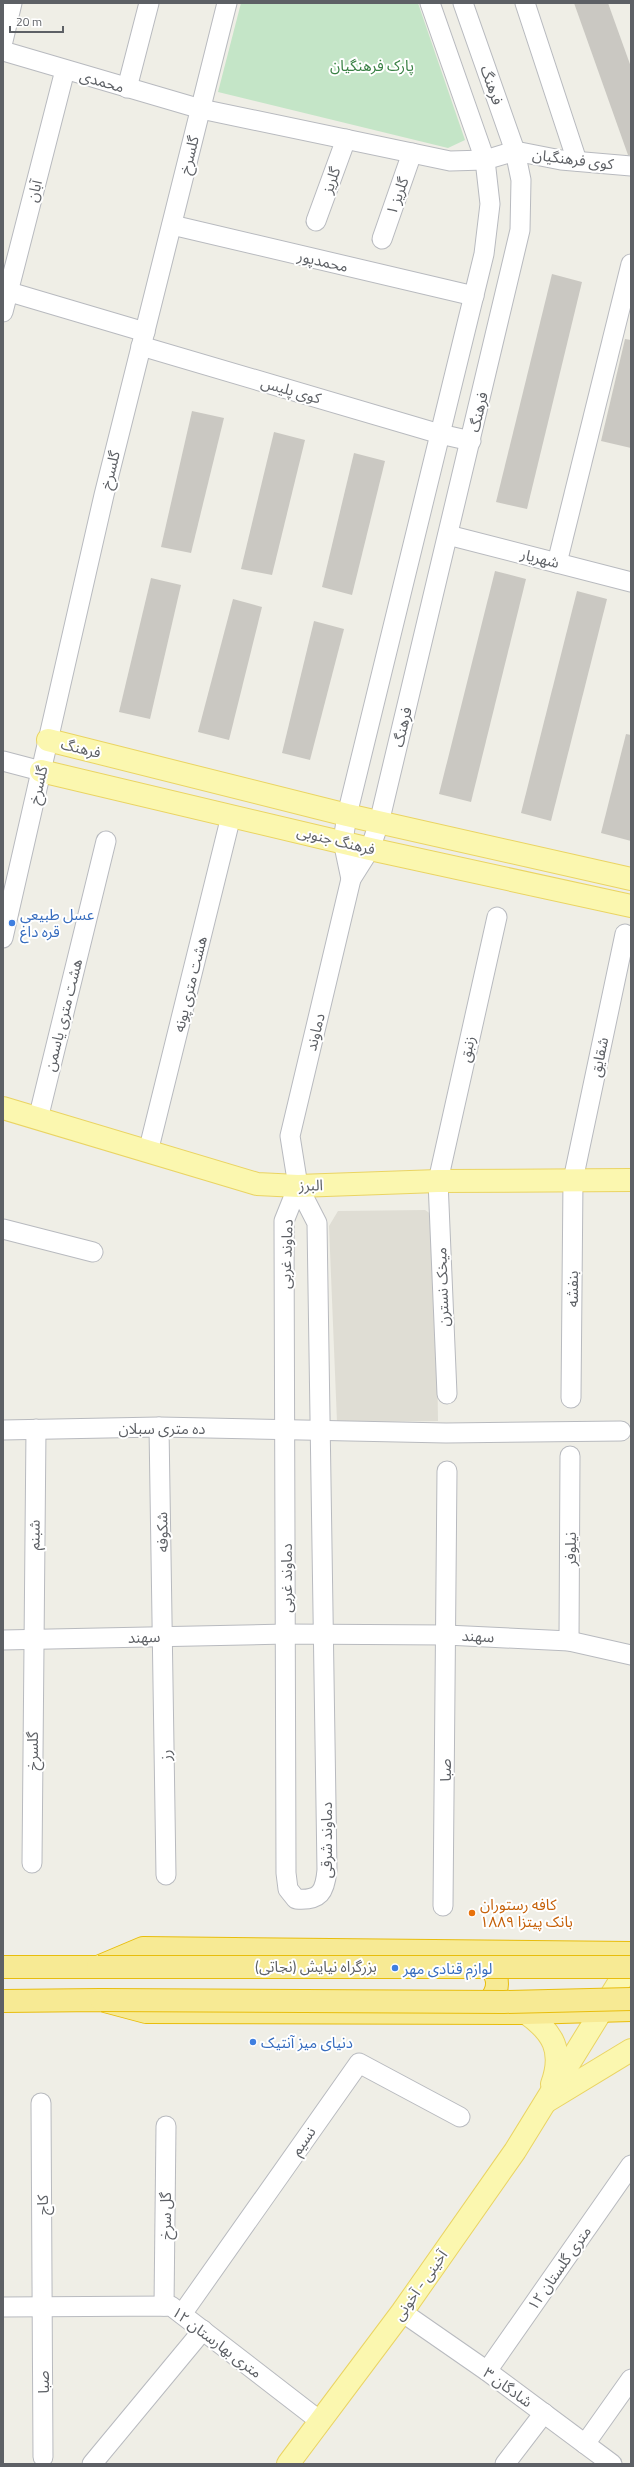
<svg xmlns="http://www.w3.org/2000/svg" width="634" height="2467" font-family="'Titillium Web','Noto Sans Arabic',sans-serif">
	<rect width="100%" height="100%" fill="#efeee6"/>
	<polygon fill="#dfddd4" points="425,1210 435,1217 438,1421 337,1422 329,1226 338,1211"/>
	<polygon fill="#c4e5c7" points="241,3 418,3 465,140 448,148 218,92"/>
	<g fill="#cac8c2">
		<polygon points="574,3 608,3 631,67 631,155 628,155"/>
		<polygon points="552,274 582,282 527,509 496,502"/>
		<polygon points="625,339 631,340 631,448 601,441"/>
		<polygon points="192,411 224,418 191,553 161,547"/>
		<polygon points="274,432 305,440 272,575 241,569"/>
		<polygon points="354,453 385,461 352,595 322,587"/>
		<polygon points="495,571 526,579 471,802 439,794"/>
		<polygon points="151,578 181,585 150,719 119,712"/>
		<polygon points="577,591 607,599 551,821 521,813"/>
		<polygon points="233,599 262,607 229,740 198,732"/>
		<polygon points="314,621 344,629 310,760 282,753"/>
		<polygon points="626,734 631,735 631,841 601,833"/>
	</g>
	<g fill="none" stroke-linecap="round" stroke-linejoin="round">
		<defs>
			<g id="minor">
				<polyline points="525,3 577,161"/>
				<polyline points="3,41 12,3"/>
				<polyline points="3,51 201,109 450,161 485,160 515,151 561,160 631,166"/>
				<polyline points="127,88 149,3"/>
				<polyline points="316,221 346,139"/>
				<polyline points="172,225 474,296"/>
				<polyline points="382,239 412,153"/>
				<polyline points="3,290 145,332"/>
				<polyline points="3,312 65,70"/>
				<polyline points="141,346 440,434 471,441"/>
				<polyline points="448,535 631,582"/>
				<polyline points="557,563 631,264"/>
				<polyline points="3,761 41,771"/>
				<polyline points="351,879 343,841 347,815 484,254 490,204 485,160 430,3"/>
				<polyline points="3,938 104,495 227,3"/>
				<polyline points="38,1119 106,841"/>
				<polyline points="148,1152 231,816"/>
				<path d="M298,1186l-14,35 2,652 2,16 8,10c24,2 29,-7 31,-29l-10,-647 -19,-37 -8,-50 61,-257 19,-30 9,-26 141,-593 1,-50 -6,-29 -52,-148"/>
				<polyline points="3,1229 93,1252"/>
				<polyline points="447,1394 438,1181 497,917"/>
				<polyline points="571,1398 573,1180 625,934"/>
				<polyline points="159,1427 166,1875"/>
				<polyline points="3,1430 159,1427 446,1433 621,1431"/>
				<polyline points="3,1640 286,1634 446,1635 569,1641 631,1655"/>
				<polyline points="569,1641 570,1456"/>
				<polyline points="32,1863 36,1429"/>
				<polyline points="443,1906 447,1471"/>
				<polyline points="41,2103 43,2457"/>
				<polyline points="164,2306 166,2126"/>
				<polyline points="3,2307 171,2306 320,2421"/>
				<polyline points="402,2312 487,2371 612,2464"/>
				<polyline points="182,2314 359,2063 460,2117"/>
				<polyline points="487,2371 631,2165"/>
				<polyline points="585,2444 631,2379"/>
				<polyline points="92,2464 203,2330"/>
				<polyline points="505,2464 544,2413"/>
			</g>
			<g id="major">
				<polyline points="48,740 347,815 631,879"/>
				<polyline points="41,771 370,849 631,906"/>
				<polyline points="3,1108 257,1184 298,1186 438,1181 631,1180"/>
				<path d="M526,2013c27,19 38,38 26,71"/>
				<polyline points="547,2101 631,2050"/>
				<polyline points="288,2464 402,2312 515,2151 631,1963"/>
			</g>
			<g id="highway">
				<path d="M477,1956c28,19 25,37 1,56"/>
				<polyline points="3,1967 98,1967 143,1948 631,1953"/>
				<polyline points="3,2001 101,2000 146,2012 526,2013 631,2010"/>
			</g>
		</defs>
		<use href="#minor" stroke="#b8babf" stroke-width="21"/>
		<use href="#major" stroke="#ead463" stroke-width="24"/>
		<use href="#highway" stroke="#e8bd0c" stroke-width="24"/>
		<use href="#minor" stroke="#fff" stroke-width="19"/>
		<use href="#major" stroke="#fbf7af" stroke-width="22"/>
		<use href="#highway" stroke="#f7ea94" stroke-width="22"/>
		<defs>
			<g id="highway-bridge">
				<polyline points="98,1967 631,1967"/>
				<polyline points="101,2000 504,2002 631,1999"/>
			</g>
		</defs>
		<use href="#highway-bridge" stroke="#e8bd0c" stroke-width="24" stroke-linecap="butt"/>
		<use href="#highway-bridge" stroke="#f7ea94" stroke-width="22"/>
	</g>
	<g fill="#3f7fe0" stroke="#fff" stroke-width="1.5">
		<circle cx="12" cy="923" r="4"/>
		<circle cx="395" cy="1968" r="4"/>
		<circle cx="253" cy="2042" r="4"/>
	</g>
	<circle fill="#e8710a" stroke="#fff" stroke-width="1.5" cx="472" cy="1913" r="4"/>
	<g text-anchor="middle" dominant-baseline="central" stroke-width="4" stroke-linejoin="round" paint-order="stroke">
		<g font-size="15" fill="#398044" stroke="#fff">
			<text x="372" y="65">پارک فرهنگیان</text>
		</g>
		<g font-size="15" fill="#5d6065" stroke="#fff">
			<text transform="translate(102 81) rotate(16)">محمدی</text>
			<text transform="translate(492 85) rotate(71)">فرهنگ</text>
			<text transform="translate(189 155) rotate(-76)">گلسرخ</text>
			<text transform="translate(573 159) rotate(7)">کوی فرهنگیان</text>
			<text transform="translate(331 180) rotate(-70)">گلریز</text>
			<text transform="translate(34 191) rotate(-76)">آبان</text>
			<text transform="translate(397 196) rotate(-70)">گلریز ۱</text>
			<text transform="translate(323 261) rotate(13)">محمدپور</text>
			<text transform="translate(291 390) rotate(16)">کوی پلیس</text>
			<text transform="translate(478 412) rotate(-77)">فرهنگ</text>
			<text transform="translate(110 470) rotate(-76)">گلسرخ</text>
			<text transform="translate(540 558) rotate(14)">شهریار</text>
			<text transform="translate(402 727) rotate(-77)">فرهنگ</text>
			<text transform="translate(81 748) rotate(14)">فرهنگ</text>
			<text transform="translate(38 785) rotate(-77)">گلسرخ</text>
			<text transform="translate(336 840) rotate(14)">فرهنگ جنوبی</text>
			<text transform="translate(190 984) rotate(-76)">هشت متری پونه</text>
			<text transform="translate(63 1015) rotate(-76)">هشت متری یاسمن</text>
			<text transform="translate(315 1032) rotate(-76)">دماوند</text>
			<text transform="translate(467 1049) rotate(-77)">زنبق</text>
			<text transform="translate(599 1057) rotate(-78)">شقایق</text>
			<text transform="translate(311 1185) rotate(-1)">البرز</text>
			<text transform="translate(286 1254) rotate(-88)">دماوند غربی</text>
			<text transform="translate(442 1287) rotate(-92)">میخک نسترن</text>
			<text transform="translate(572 1289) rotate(-90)">بنفشه</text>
			<text x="162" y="1428">ده متری سبلان</text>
			<text transform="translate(162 1532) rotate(-91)">شکوفه</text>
			<text transform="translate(34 1535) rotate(-89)">شبنم</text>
			<text transform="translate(570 1549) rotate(-90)">نیلوفر</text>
			<text transform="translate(286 1578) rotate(-90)">دماوند غربی</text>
			<text transform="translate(478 1636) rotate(3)">سهند</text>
			<text transform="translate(144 1637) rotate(-2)">سهند</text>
			<text transform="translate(32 1751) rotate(-90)">گلسرخ</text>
			<text transform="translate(165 1755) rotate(-90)">رز</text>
			<text transform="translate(445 1770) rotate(-90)">صبا</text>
			<text transform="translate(326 1840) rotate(-90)">دماوند شرقی</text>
			<text x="316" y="1966">بزرگراه نیایش (نجاتی)</text>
			<text transform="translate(303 2141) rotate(-55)">نسیم</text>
			<text transform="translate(42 2205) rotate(-90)">کاج</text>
			<text transform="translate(165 2216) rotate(-90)">گل سرخ</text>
			<text transform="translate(559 2268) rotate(-55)">۱۲ متری گلستان</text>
			<text transform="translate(420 2285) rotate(-55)">آخینی - آخونی</text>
			<text transform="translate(217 2342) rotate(37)">۱۲ متری بهارستان</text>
			<text transform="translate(43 2382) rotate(-90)">صبا</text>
			<text transform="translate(508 2387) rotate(36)">شادگان ۳</text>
		</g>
		<g font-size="15" fill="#366cbe" stroke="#fff" text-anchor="start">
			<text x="20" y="914">عسل طبیعی<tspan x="20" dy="17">قره داغ</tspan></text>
			<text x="403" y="1968">لوازم قنادی مهر</text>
			<text x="261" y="2042">دنیای میز آنتیک</text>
		</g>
		<g font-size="15" fill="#c56008" stroke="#fff" text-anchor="start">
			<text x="480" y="1904">کافه رستوران<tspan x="480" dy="17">بانک پیتزا ۱۸۸۹</tspan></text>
		</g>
	</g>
	<rect width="634" height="2467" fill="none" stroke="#5d6065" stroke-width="8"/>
	<path d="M10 26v6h53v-6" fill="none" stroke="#5d6065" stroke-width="2"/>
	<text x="16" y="26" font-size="12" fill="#5d6065" stroke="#ffffff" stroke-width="3" paint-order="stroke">20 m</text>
</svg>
